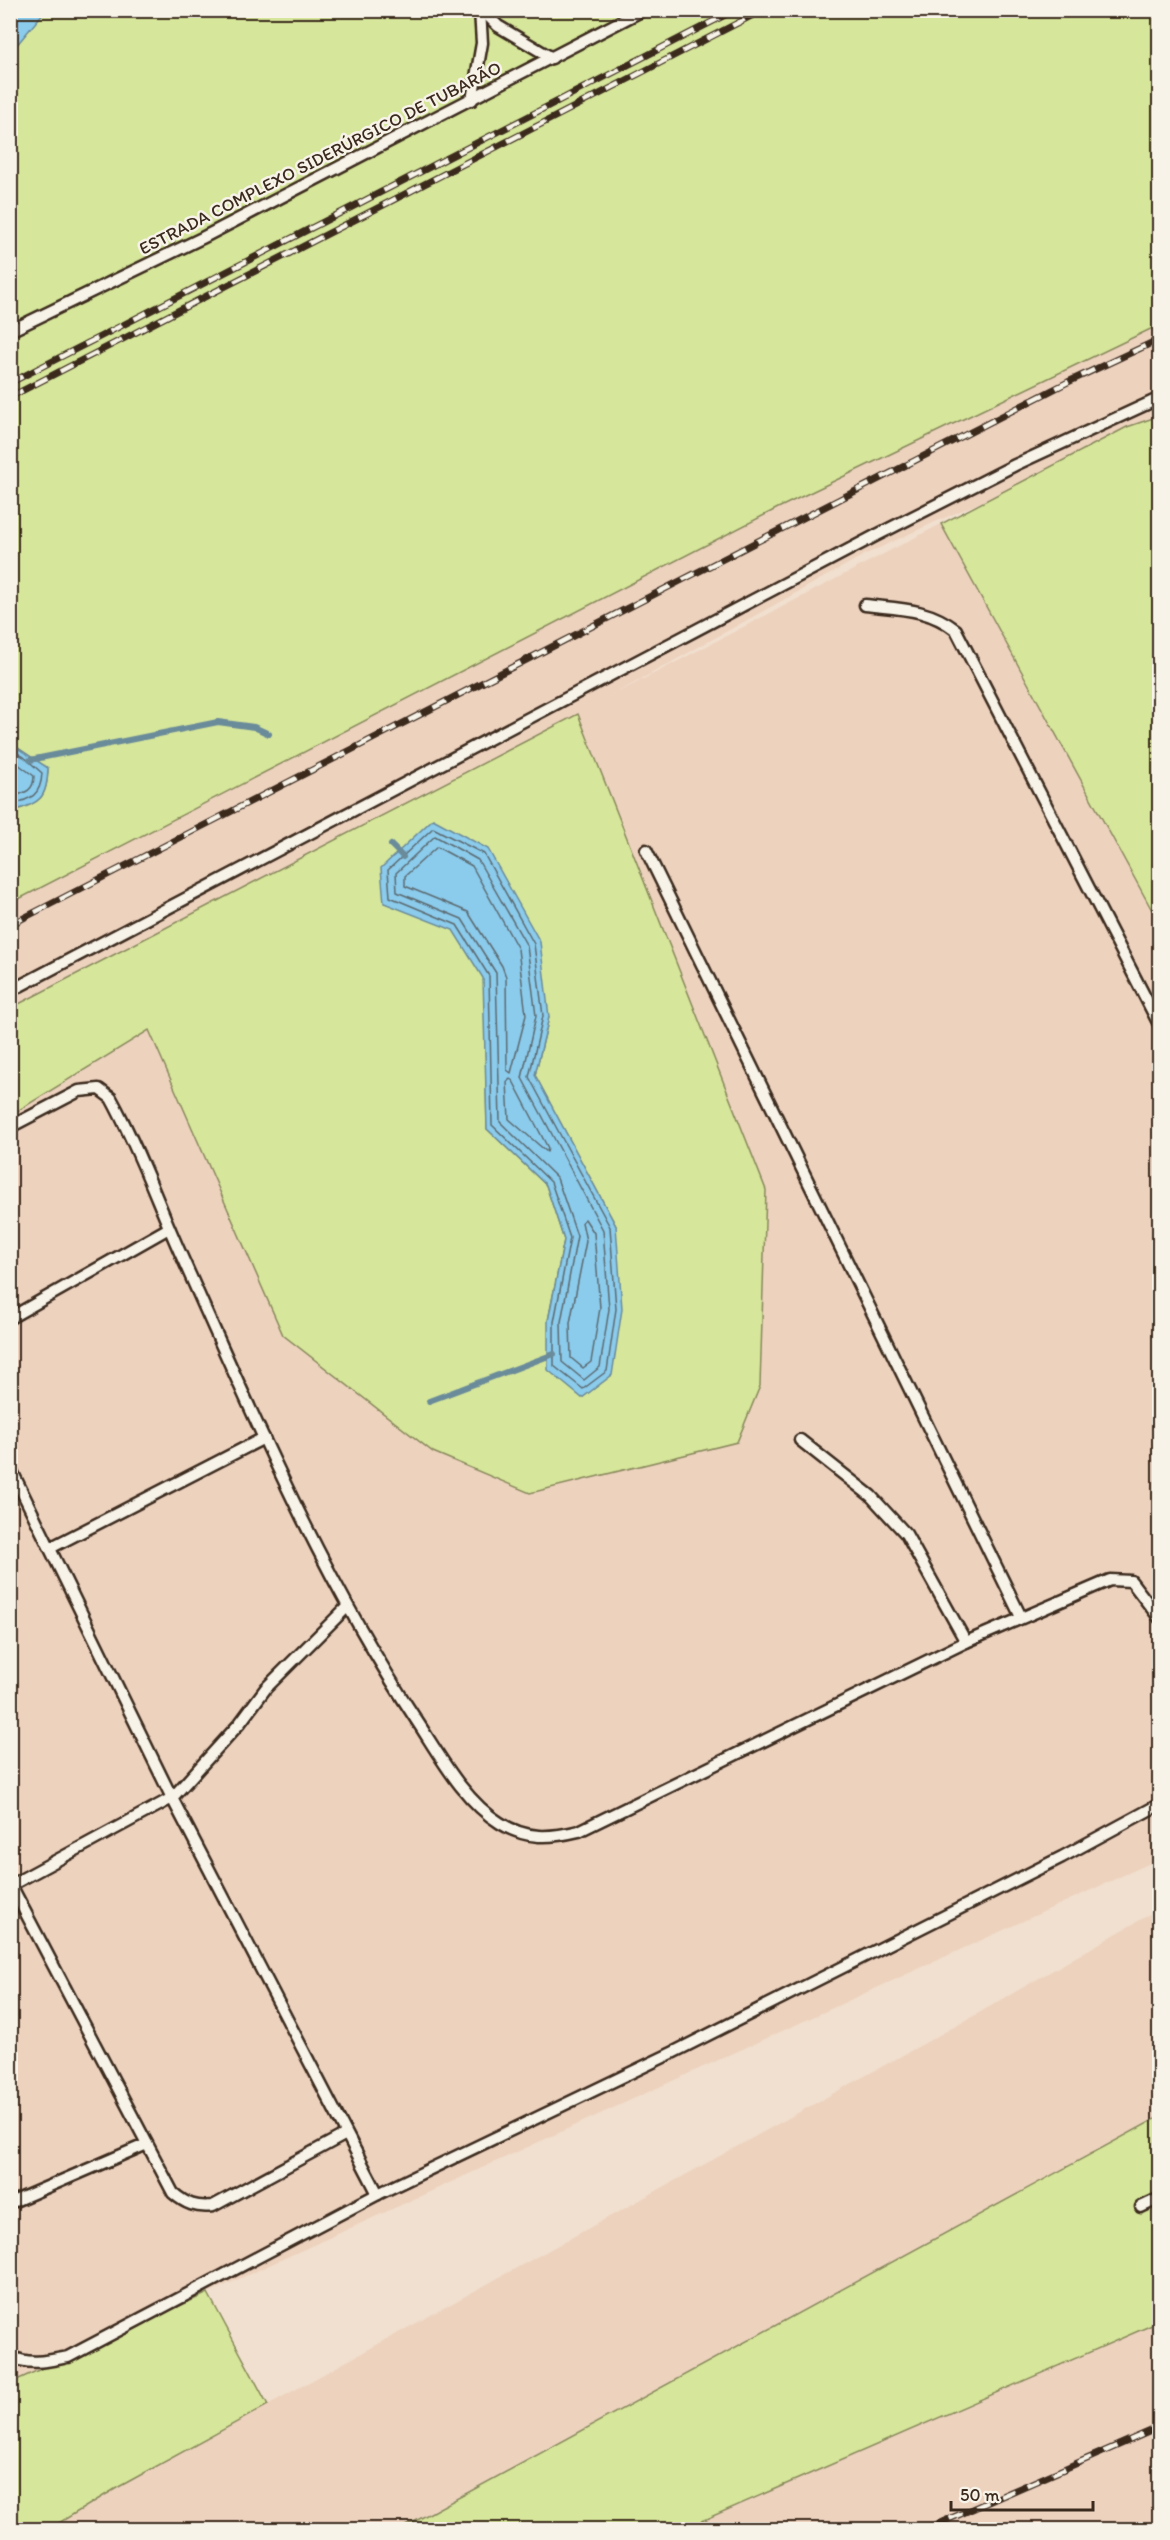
<svg xmlns="http://www.w3.org/2000/svg" width="1170" height="2540" font-family="Itim,sans-serif">
	<rect width="100%" height="100%" fill="#f1e0cf"/>
	<filter id="ink" filterUnits="userSpaceOnUse"><feTurbulence type="fractalNoise" baseFrequency=".0167" numOctaves="2"/><feDisplacementMap in="SourceGraphic" scale="12" xChannelSelector="R" yChannelSelector="G"/><feConvolveMatrix kernelMatrix="1 2 1 2 8 2 1 2 1" color-interpolation-filters="sRGB"/></filter>
	<g filter="url(#ink)">
		<g fill="#edd2be">
			<polygon points="1159,11 1159,425 935,522 864,555 609,697 941,524 1159,923 1159,1859 11,2383 11,1115 149,1030 283,1335 737,1442 578,714 11,1008 10,367"/>
			<polygon points="1159,1909 1159,2117 399,2529 49,2530 115,2489 963,2022"/>
			<polygon points="1159,2322 1159,2529 683,2529"/>
		</g>
		<g fill="#d6e69a" stroke="#88885c" stroke-width="1.5" fill-rule="evenodd">
			<path d="M45,10l1114,1v314l-381,183 -767,395v-91c28,-10 36,-11 37,-43l-37,-26 -1,-691z"/>
			<polygon points="1159,416 1160,416 1159,923 941,524 1127,427"/>
			<path d="M578,714l188,476 -6,196 -23,56 -207,51 -97,-41 -150,-117 -134,-305 -138,85v-107zM454,930l95,87 -14,58 81,151 -68,95 16,-81 -18,-55 -59,-56 -3,-151z"/>
			<polygon points="1159,2117 1159,2322 683,2529 399,2530"/>
			<polygon points="208,2293 268,2405 115,2489 49,2529 11,2529 10,2383"/>
		</g>
		<g fill="#8bcbec" stroke="#6b8b9a" stroke-width="1.5">
			<polygon points="11,10 45,11 11,52 10,11"/>
			<path d="M10,743l38,25c-1,33 -9,34 -37,44z"/>
			<polygon points="433,819 488,849 540,942 549,1017 535,1075 616,1226 622,1309 612,1375 582,1398 548,1370 548,1321 564,1240 546,1185 487,1129 483,978 453,930 384,903 381,868"/>
		</g>
		<g fill="none" stroke-linecap="round" stroke-linejoin="round">
			<g stroke="#5b6a70" stroke-width="1.5">
				<path d="M10,749l14,8 18,16c-1,23 -11,26 -32,32"/>
				<path d="M10,758l24,18c0,16 -10,17 -24,21"/>
				<polygon points="433,828 484,854 534,944 543,1016 529,1077 610,1227 616,1309 607,1371 583,1389 554,1366 554,1322 570,1238 551,1182 492,1125 489,976 457,925 390,897 388,870"/>
				<polygon points="435,836 478,860 527,946 536,1016 522,1078 603,1230 609,1309 600,1367 584,1380 562,1362 561,1322 577,1236 557,1178 500,1122 496,973 462,919 397,892 396,873"/>
				<polygon points="437,847 472,866 518,949 526,1015 511,1073 507,1070 506,977 502,966 468,912 405,886 405,876"/>
				<polygon points="510,1079 513,1081 548,1148 547,1152 509,1119 507,1082"/>
				<polygon points="585,1219 594,1233 600,1308 591,1362 583,1368 571,1358 570,1323 586,1241 582,1222"/>
			</g>
			<g stroke="#6b8b9a" stroke-width="6">
				<polyline points="30,760 218,722 254,727 269,734"/>
				<polyline points="391,845 403,857"/>
				<polyline points="429,1401 554,1354"/>
			</g>
			<defs>
				<g id="service">
					<polyline points="482,10 498,26 552,58"/>
					<polyline points="472,100 482,43 480,10"/>
					<polyline points="10,331 202,238 643,10"/>
					<path d="M865,605c34,4 63,3 91,25l204,396"/>
					<polyline points="646,850 1021,1617"/>
					<polyline points="10,991 875,536 1015,465 1160,398"/>
					<path d="M10,1127l69,-36 20,-2 12,9c28,51 47,106 71,159 71,158 139,319 235,464 23,35 47,80 83,102 27,17 50,15 79,8l387,-189 144,-62 21,1 29,38"/>
					<polyline points="10,1318 169,1228"/>
					<polyline points="800,1440 871,1496 906,1534 966,1642"/>
					<polyline points="10,1467 172,1798 378,2194"/>
					<polyline points="50,1548 264,1438"/>
					<path d="M346,2134l-133,72c-17,2 -27,-2 -40,-13l-162,-308 161,-87 68,-75 26,-35 80,-80"/>
					<polyline points="10,2203 147,2144"/>
					<polyline points="1141,2207 1160,2198"/>
					<path d="M10,2356c19,10 38,5 58,1l310,-163 296,-142 388,-195 98,-53"/>
				</g>
			</defs>
			<use href="#service" stroke="#3b2a1e" stroke-width="15"/>
			<use href="#service" stroke="#f7f3e8" stroke-width="10"/>
			<defs>
				<g id="rail">
					<polyline points="10,383 735,10"/>
					<polyline points="10,397 763,10"/>
					<polyline points="10,925 1068,382 1160,339"/>
					<polyline points="924,2530 1160,2427"/>
				</g>
			</defs>
			<use href="#rail" stroke="#3b2a1e" stroke-width="7"/>
			<use href="#rail" stroke="#f7f3e8" stroke-width="4.5" stroke-dasharray="14" stroke-linecap="butt"/>
		</g>
	</g>
	<g text-anchor="middle" dominant-baseline="central" stroke-width="5" stroke-linejoin="round" paint-order="stroke">
		<g font-size="18" fill="#3b2a1e" stroke="#f7f3e8">
			<text transform="translate(320 158) rotate(-27)">ESTRADA COMPLEXO SIDERÚRGICO DE TUBARÃO</text>
		</g>
	</g>
	<rect width="1170" height="2540" fill="none" stroke="#f7f3e8" stroke-width="36"/>
	<rect x="18" y="18" width="1134" height="2504" fill="none" stroke="#3b2a1e" stroke-width="2" filter="url(#ink)"/>
	<path d="M951 2501v9h142v-9" fill="none" stroke="#3b2a1e" stroke-width="3"/>
	<text x="960" y="2501" font-size="18" fill="#3b2a1e" stroke="#f7f3e8" stroke-width="4.5" paint-order="stroke">50 m</text>
</svg>
